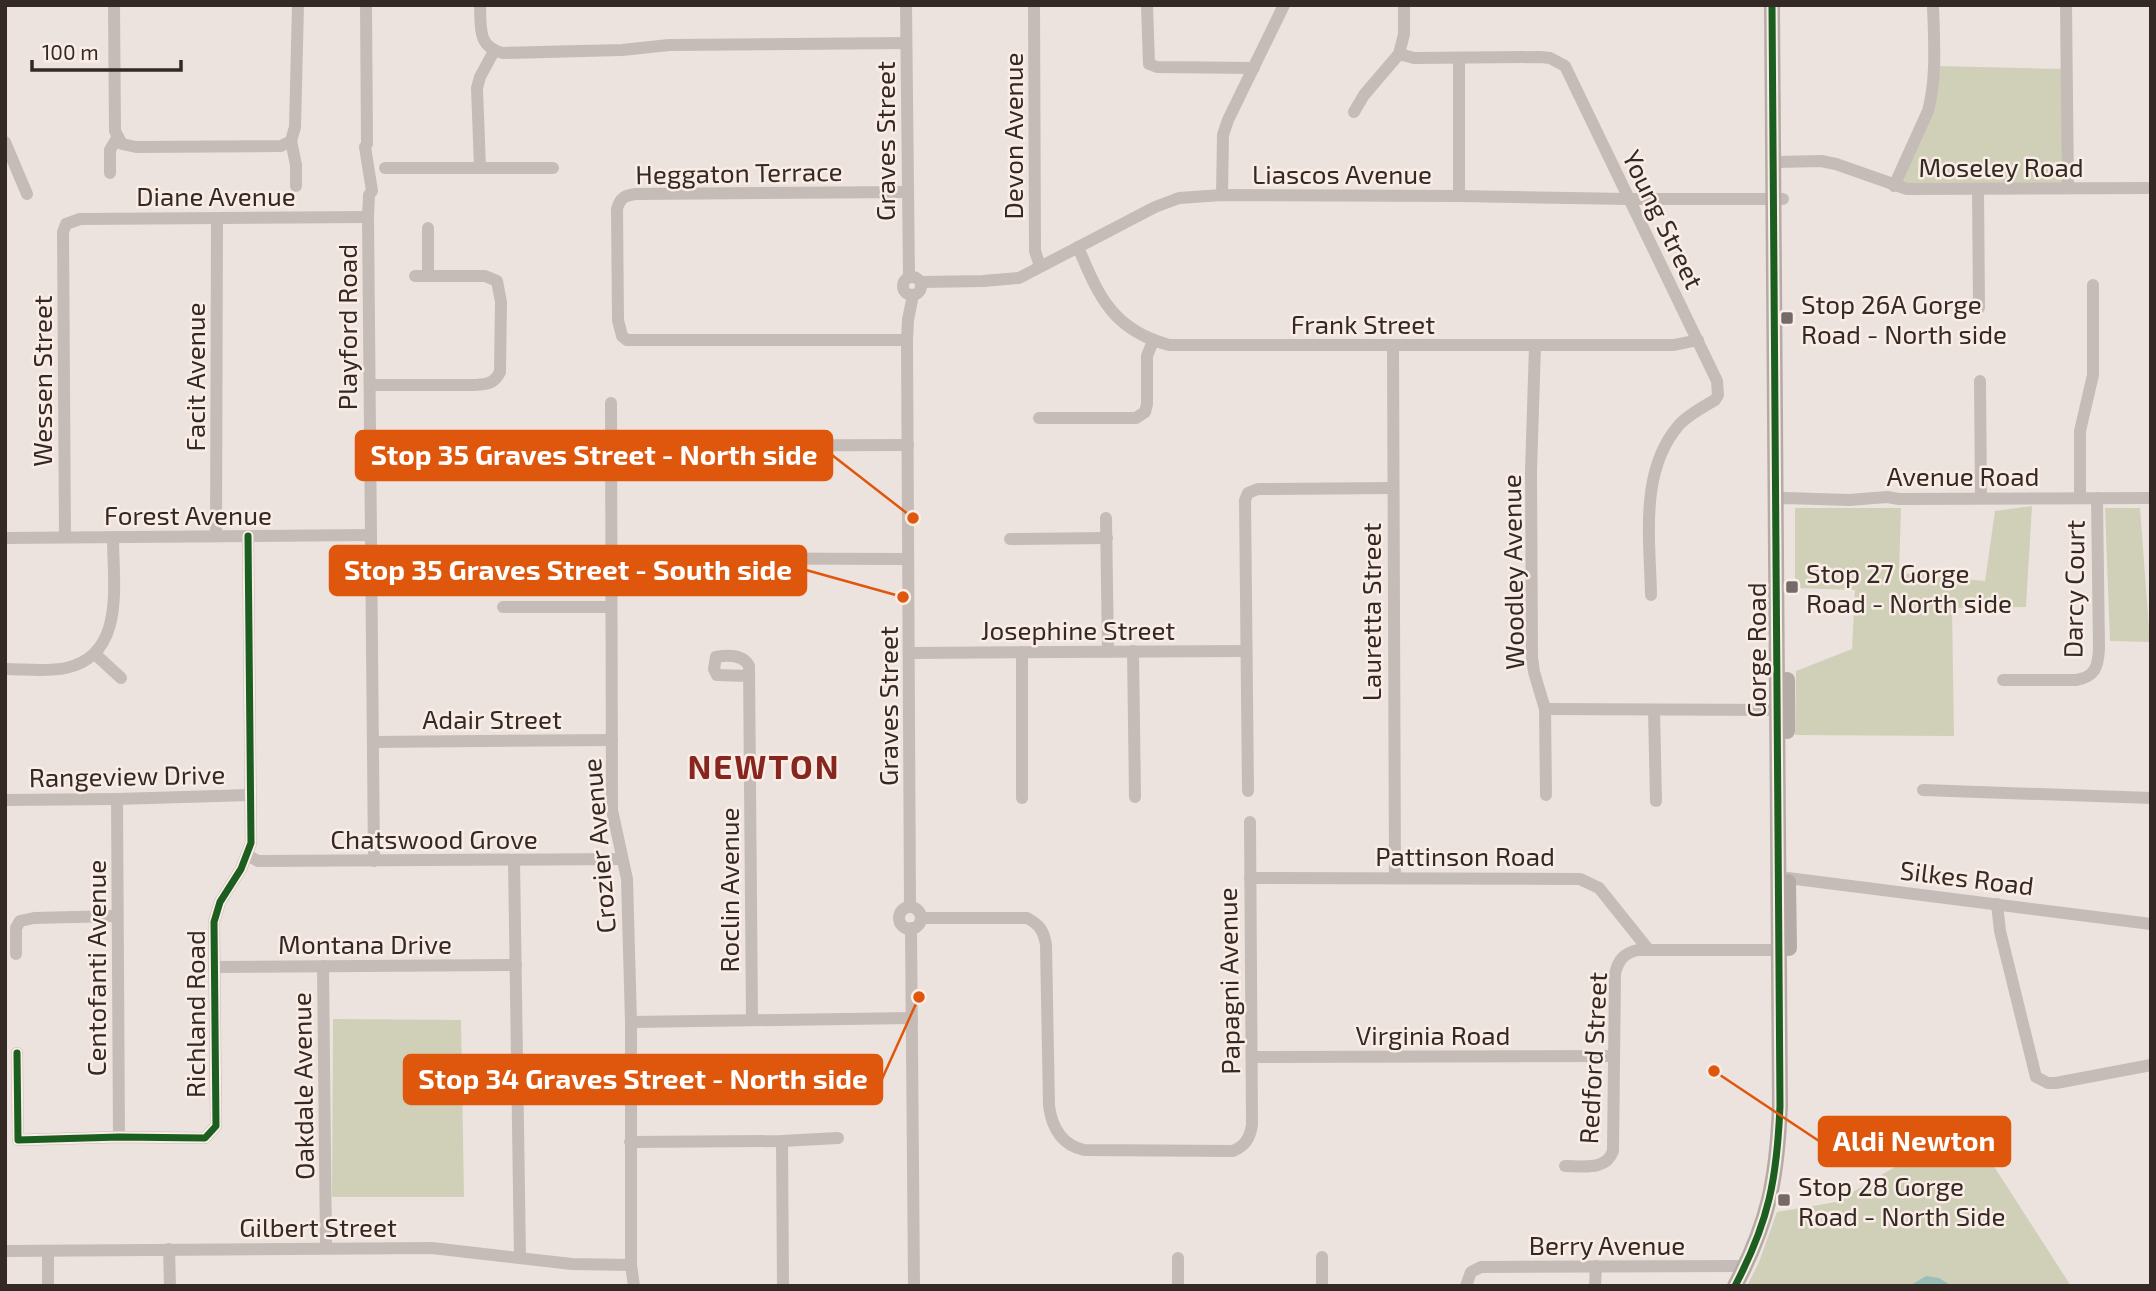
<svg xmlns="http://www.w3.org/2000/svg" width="2156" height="1291" font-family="'Exo 2',sans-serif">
	<rect width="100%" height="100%" fill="#ece3df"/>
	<g fill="#d0d0b8">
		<polygon points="1937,66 2061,69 2064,184 1930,186 1900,183"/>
		<polygon points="2032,506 2026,607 1952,608 1954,736 1795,735 1796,671 1852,649 1855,590 1795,588 1795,508 1901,508 1899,573 1985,581 1995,511"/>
		<polygon points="2105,508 2140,508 2150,642 2110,641"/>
		<polygon points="333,1019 461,1020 464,1197 332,1197"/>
		<polygon points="1977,1140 2071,1286 1747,1286 1759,1262 1777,1212 1836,1202 1898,1165 1897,1143"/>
	</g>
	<polygon fill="#9abfb9" points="1926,1276 1939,1278 1952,1286 1909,1286"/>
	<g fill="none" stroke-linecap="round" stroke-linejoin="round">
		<g stroke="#c5bcb8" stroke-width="12">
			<polyline points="114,5 115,131 122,144 136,147 281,146 291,141 295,127 298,5"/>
			<polyline points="366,5 367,144 365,147 372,191 369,195 368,217 374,861"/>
			<path d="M480,5c1,22 -3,42 23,48l119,-3 47,-5 237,-2"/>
			<polyline points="906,5 909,277"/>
			<polyline points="1034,5 1035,251 1040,266"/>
			<polyline points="1147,5 1149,64 1157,67 1254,68"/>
			<polyline points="2066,5 2068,188"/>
			<polyline points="494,51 480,77 477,88 480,168 553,168"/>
			<path d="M1399,54l15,4 126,-1 10,1 15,8 152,315 1,14 -3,5c-12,7 -27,15 -36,25 -40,46 -29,114 -28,170"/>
			<polyline points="1459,58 1459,196"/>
			<polyline points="1354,112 1364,95 1399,54 1404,34 1404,5"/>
			<polyline points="291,141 296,165 296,186"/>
			<polyline points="5,142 27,194"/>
			<polyline points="1773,162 1821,161 1836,164 1907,189 2151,188"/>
			<polyline points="385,168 480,168"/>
			<polyline points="110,173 110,150 117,138"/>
			<path d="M1894,186l34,-75c9,-33 6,-71 5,-106"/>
			<polyline points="1978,189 1979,308"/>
			<path d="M907,192l-271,2c-11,1 -16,4 -19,15l1,111 4,16 5,4h280"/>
			<polyline points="1222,195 1223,135 1228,120 1284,5"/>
			<path d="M1078,247c21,50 35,83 91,98h505l24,-5"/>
			<polyline points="428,276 428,228"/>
			<circle cx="912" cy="286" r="9"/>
			<polyline points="921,282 983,281 1019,278 1155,207 1179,198 1222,195 1459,196 1628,199 1783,199"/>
			<polyline points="1393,346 1395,877"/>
			<polyline points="1535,346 1531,471 1532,657 1534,672 1545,709 1546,795"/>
			<polyline points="1980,381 1981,498"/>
			<path d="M370,385h104c13,-1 20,-1 26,-13l1,-70 -4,-21 -12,-5h-70"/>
			<polyline points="611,403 612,810 627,879 631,1022 631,1265 634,1286"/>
			<polyline points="1039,418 1136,418 1145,412 1147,404 1147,356 1153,341"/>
			<polyline points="612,446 908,445"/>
			<polyline points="2080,498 2080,431 2093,375 2093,285"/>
			<polyline points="1775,500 1785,498 1849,500 1887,497 1899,499 2151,498"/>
			<polyline points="1106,518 1108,651"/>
			<polyline points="216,536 217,218"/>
			<polyline points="65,537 63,232 66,224 80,219 368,217"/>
			<polyline points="5,538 371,535"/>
			<polyline points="1010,539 1107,538"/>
			<polyline points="611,558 908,559"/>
			<polyline points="503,607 611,607"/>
			<polyline points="1133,651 1135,797"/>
			<polyline points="1022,652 1022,798"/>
			<polyline points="909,653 1246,651"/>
			<polyline points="95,654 121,678"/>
			<path d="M5,669c19,0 42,3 61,-1 60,-13 47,-84 47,-131"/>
			<path d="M749,676l-32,-1 -3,-6 2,-12c11,-2 27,-3 33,9l3,353"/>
			<path d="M2003,680h73c19,-3 22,-13 23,-31l-2,-151"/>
			<polyline points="1545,709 1786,710"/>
			<polyline points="1654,710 1656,801"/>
			<polyline points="373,742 612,740"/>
			<polyline points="1923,790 2151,798"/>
			<polyline points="1248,791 1245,500 1248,493 1258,489 1392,488"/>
			<polyline points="117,799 119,1137"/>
			<polyline points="5,800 117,799 250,795"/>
			<polyline points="247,855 258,861 622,859"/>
			<polyline points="514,860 520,1258"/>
			<polyline points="1780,877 2151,924"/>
			<polyline points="1250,878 1580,879 1599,888 1648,949"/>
			<polyline points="1997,904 2000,931 2036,1077 2048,1083 2056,1083 2151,1065"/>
			<polyline points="910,907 907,340 908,320 913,295"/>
			<circle cx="910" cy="918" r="11"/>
			<path d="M921,918h106c12,6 17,13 19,27l3,161c3,22 13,39 35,44l149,1c12,-5 17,-13 19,-26l-2,-303"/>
			<polyline points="911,928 914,1286"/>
			<polyline points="16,954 16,928 20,921 34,918 116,916"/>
			<polyline points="323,966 326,1248"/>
			<polyline points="214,967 516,965"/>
			<polyline points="631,1022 912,1018"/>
			<polyline points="17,1053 18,1140 119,1137 205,1138 216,1126 214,922 220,902 241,869 251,843 248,536"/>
			<polyline points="1252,1057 1614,1056"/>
			<polyline points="782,1141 783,1286"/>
			<polyline points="630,1142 782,1141 838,1138"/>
			<path d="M1565,1166c18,0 41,5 48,-15l2,-177c3,-14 9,-21 23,-24h147"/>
			<polyline points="169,1249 170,1286"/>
			<polyline points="5,1251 432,1248 572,1264 631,1265"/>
			<polyline points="48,1251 48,1286"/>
			<polyline points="1322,1257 1322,1286"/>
			<polyline points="1178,1258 1178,1286"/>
			<polyline points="1466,1286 1471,1272 1481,1267 1745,1266"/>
			<polyline points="1595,1286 1596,1266"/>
		</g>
		<g stroke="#b4aba7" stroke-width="16">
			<polyline points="1787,731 1787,680"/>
			<polyline points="1788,882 1789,948"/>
			<path d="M1735,1286c34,-65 42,-107 45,-180l-8,-1101"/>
		</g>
		<defs>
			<g id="cycleway">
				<polyline points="17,1053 18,1140 119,1137 205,1138 216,1126 214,922 220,902 241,869 251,843 248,536"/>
				<path d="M1735,1286c34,-65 42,-107 45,-180l-8,-1101"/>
			</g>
		</defs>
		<use href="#cycleway" stroke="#f9ede5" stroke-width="11"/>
		<use href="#cycleway" stroke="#1b5e20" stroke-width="7"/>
	</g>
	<g fill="#756a67" stroke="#f9ede5" stroke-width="2.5">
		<rect x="1780" y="311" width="14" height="14" rx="3.5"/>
		<rect x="1785" y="580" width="14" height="14" rx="3.5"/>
		<rect x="1777" y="1193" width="14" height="14" rx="3.5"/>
	</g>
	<g text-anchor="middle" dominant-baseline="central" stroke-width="5" stroke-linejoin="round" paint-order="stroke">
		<g font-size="26" fill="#352926" stroke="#f9ede5">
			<text transform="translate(1012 136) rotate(-90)">Devon Avenue</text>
			<text transform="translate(884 141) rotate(-90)">Graves Street</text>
			<text x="2001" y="166">Moseley Road</text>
			<text transform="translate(739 172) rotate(-1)">Heggaton Terrace</text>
			<text x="1342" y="173">Liascos Avenue</text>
			<text x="216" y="195">Diane Avenue</text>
			<text transform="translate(1664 219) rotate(64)">Young Street</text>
			<text x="1363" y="323">Frank Street</text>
			<text transform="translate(346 327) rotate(-90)">Playford Road</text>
			<text transform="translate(194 377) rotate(-90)">Facit Avenue</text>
			<text transform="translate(41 381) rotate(-90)">Wessen Street</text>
			<text x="1963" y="475">Avenue Road</text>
			<text x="188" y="514">Forest Avenue</text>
			<text transform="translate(1512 572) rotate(-91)">Woodley Avenue</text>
			<text transform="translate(2073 589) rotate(-89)">Darcy Court</text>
			<text transform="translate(1370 612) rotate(-90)">Lauretta Street</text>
			<text x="1078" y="629">Josephine Street</text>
			<text transform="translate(1755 650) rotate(-90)">Gorge Road</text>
			<text transform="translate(887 706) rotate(-90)">Graves Street</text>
			<text x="492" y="718">Adair Street</text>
			<text transform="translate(127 775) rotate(-1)">Rangeview Drive</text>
			<text x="434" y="838">Chatswood Grove</text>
			<text transform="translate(598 846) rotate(-95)">Crozier Avenue</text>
			<text x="1465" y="855">Pattinson Road</text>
			<text transform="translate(1967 877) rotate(7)">Silkes Road</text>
			<text transform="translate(728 890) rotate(-90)">Roclin Avenue</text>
			<text x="365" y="943">Montana Drive</text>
			<text transform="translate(95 968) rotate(-90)">Centofanti Avenue</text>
			<text transform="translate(1228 981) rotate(-91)">Papagni Avenue</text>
			<text transform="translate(194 1014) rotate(-90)">Richland Road</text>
			<text x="1433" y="1034">Virginia Road</text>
			<text transform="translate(1592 1058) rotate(-87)">Redford Street</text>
			<text transform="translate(302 1086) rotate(-91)">Oakdale Avenue</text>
			<text x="318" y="1226">Gilbert Street</text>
			<text x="1607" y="1244">Berry Avenue</text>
		</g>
		<g font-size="26" fill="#352926" stroke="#f9ede5" text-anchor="start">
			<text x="1801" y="303">Stop 26A Gorge<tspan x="1801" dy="30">Road - North side</tspan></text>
			<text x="1806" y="572">Stop 27 Gorge<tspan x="1806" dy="30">Road - North side</tspan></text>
			<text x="1798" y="1185">Stop 28 Gorge<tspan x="1798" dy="30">Road - North Side</tspan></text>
		</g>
		<g font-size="33" font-weight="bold" letter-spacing="2" fill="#86261e" stroke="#f9ede5">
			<text x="764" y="766">NEWTON</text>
		</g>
	</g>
	<path fill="none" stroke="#df570d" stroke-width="2.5" d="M913 518L832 455M903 597L806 570M919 997L882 1079M1714 1071L1819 1141"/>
	<g fill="#df570d" stroke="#f9ede5" stroke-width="2.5">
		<circle cx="913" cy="518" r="7"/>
		<circle cx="903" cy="597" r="7"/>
		<circle cx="919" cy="997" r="7"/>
		<circle cx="1714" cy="1071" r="7"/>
	</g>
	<g fill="#df570d" stroke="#df570d" stroke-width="2.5">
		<rect x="356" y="431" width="476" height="49" rx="7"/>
		<rect x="330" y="546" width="476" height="49" rx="7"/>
		<rect x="404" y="1055" width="478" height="49" rx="7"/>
		<rect x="1819" y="1117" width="191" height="49" rx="7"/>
	</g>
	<g font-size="28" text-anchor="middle" font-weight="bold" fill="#fff">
		<text x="594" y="465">Stop 35 Graves Street - North side</text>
		<text x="568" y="580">Stop 35 Graves Street - South side</text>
		<text x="643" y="1089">Stop 34 Graves Street - North side</text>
		<text x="1914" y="1151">Aldi Newton</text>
	</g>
	<rect width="2156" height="1291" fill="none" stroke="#352926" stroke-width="14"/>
	<path d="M32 60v10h149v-10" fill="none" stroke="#352926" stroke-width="3.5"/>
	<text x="42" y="60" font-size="21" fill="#352926" stroke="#f9ede5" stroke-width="5" paint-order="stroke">100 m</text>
</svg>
